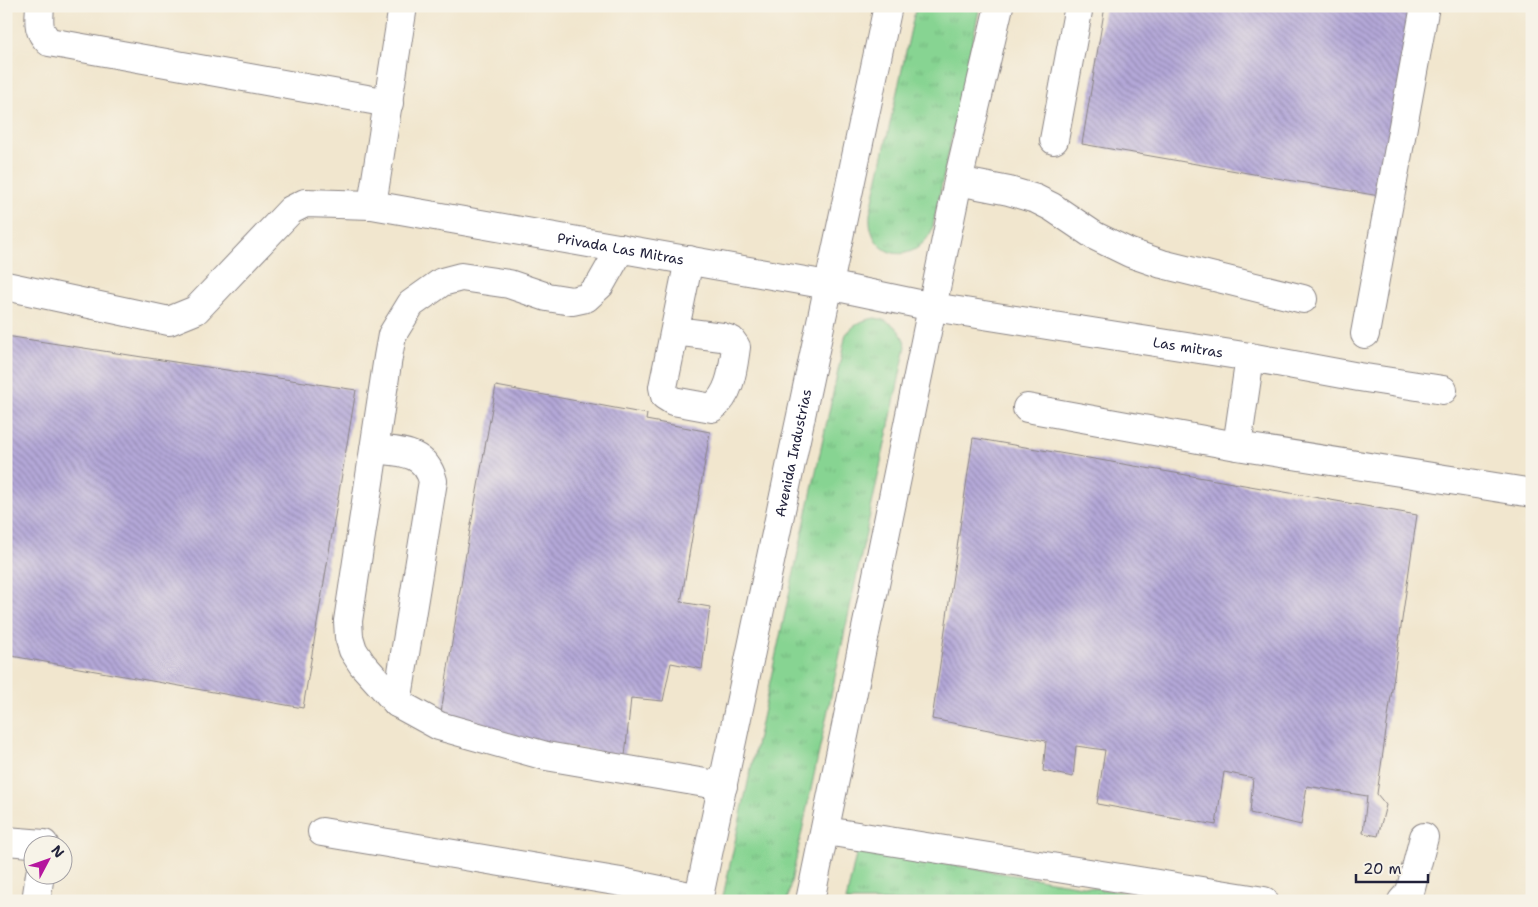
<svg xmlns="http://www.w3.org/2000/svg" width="1538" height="907" font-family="'Shantell Sans',sans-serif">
	<defs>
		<pattern id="grass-tufts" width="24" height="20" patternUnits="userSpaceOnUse" patternTransform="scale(1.25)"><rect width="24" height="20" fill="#87d492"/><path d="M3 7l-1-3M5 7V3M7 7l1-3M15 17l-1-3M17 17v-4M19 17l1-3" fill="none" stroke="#74b67f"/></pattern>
		<pattern id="building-back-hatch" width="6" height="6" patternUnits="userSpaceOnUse" patternTransform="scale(1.25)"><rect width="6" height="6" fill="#b4a8d8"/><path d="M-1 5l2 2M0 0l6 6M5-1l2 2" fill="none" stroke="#9288b0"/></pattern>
	</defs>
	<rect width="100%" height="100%" fill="#f7f3e8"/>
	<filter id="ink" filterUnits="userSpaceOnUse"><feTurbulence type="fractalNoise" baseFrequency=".02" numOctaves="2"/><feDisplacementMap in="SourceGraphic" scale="10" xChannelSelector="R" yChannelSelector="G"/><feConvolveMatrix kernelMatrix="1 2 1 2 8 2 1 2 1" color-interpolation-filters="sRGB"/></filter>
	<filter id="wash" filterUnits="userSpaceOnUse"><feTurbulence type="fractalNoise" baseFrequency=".0096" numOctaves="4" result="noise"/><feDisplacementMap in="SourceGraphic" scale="20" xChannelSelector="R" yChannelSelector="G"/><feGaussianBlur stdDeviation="1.12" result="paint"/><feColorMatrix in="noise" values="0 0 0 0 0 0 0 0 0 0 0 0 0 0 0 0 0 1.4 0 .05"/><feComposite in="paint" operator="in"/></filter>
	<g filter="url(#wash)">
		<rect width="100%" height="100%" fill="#f1e6ce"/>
		<g fill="url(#grass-tufts)" stroke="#547b66">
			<path d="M916,6h64l-48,224c-19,39 -65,27 -62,-16z"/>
			<path d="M875,318c17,3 26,11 31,28l-119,555h-65l124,-567c9,-10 16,-14 29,-16z"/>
			<polygon points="857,850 1176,901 846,901"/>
		</g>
		<g id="blocks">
			<g fill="url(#building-back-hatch)">
				<polygon points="1105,6 1417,6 1385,197 1082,144"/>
				<polygon points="6,336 356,390 303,708 6,655"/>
				<polygon points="496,386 647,414 646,420 710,432 681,602 710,607 702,669 671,663 663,701 631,698 625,756 456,729 441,713 467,547"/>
				<polygon points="973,438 1417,515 1377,794 1386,805 1378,836 1363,833 1367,796 1307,786 1301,825 1250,813 1253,778 1224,772 1216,825 1097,804 1105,750 1076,746 1073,777 1043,771 1046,741 932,719"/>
			</g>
		</g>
	</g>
	<g filter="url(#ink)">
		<use href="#blocks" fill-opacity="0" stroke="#8a8484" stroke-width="1"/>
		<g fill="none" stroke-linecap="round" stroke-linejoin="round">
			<defs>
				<g id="minor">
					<path d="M40,6c-1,16 -3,24 9,36l340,61"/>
					<polyline points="1054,140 1079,6"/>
					<polyline points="958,181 1009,191 1036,199 1052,207 1095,236 1130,253 1162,264 1303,299"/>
					<polyline points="372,205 403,6"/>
					<polyline points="621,248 600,285 586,298 572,301 547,297 509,284 461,277 442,282 411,304 392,335 388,357 348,621 349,637 353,650 362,664 397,703 439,726 546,756 723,786"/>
					<path id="s1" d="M6,286l163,35 27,-11 95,-100 14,-7 67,2 456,80 105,22 317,50 109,20 84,13"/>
					<path d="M675,331l47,6 9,3 5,7c-3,21 -5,47 -24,61l-39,-7 -8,-5 -2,-9 26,-127"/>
					<polyline points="1365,334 1425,6"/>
					<polyline points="1027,408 1237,446 1532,493"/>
					<polyline points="1237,446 1250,357"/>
					<path d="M374,449c25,3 51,1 59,32l-36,222"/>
					<polyline points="826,831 1264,901"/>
					<polyline points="322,832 621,882 699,898"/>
					<polyline points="6,841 44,844"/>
					<polyline points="36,901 40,874"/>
					<path id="s2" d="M698,901l190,-895"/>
					<polyline points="810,901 958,181 999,6"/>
					<polyline points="1402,901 1410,892 1424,837"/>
				</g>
			</defs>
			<use href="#minor" stroke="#8a8484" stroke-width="30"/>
			<use href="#minor" stroke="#fff" stroke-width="28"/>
		</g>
	</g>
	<g text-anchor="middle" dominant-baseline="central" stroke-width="4" stroke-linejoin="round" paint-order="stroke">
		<g font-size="14" fill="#22223b" stroke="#f7f3e8">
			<text stroke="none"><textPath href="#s1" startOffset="669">Privada Las Mitras</textPath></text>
			<text stroke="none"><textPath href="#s1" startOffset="1245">Las mitras</textPath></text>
			<text stroke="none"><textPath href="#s2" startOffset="458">Avenida Industrias</textPath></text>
		</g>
	</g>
	<rect width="1538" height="907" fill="none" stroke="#f7f3e8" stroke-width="25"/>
	<g transform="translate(48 860) rotate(49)"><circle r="24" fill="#f7f3e8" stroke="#a29fa3"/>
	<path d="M0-4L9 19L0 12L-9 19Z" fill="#b5179e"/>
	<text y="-8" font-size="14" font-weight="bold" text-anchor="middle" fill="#22223b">N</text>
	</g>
	<path d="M1356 874v8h72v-8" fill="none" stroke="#22223b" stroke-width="2.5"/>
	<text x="1363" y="874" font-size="15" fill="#22223b" stroke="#f7f3e8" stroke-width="4" paint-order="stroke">20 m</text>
</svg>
